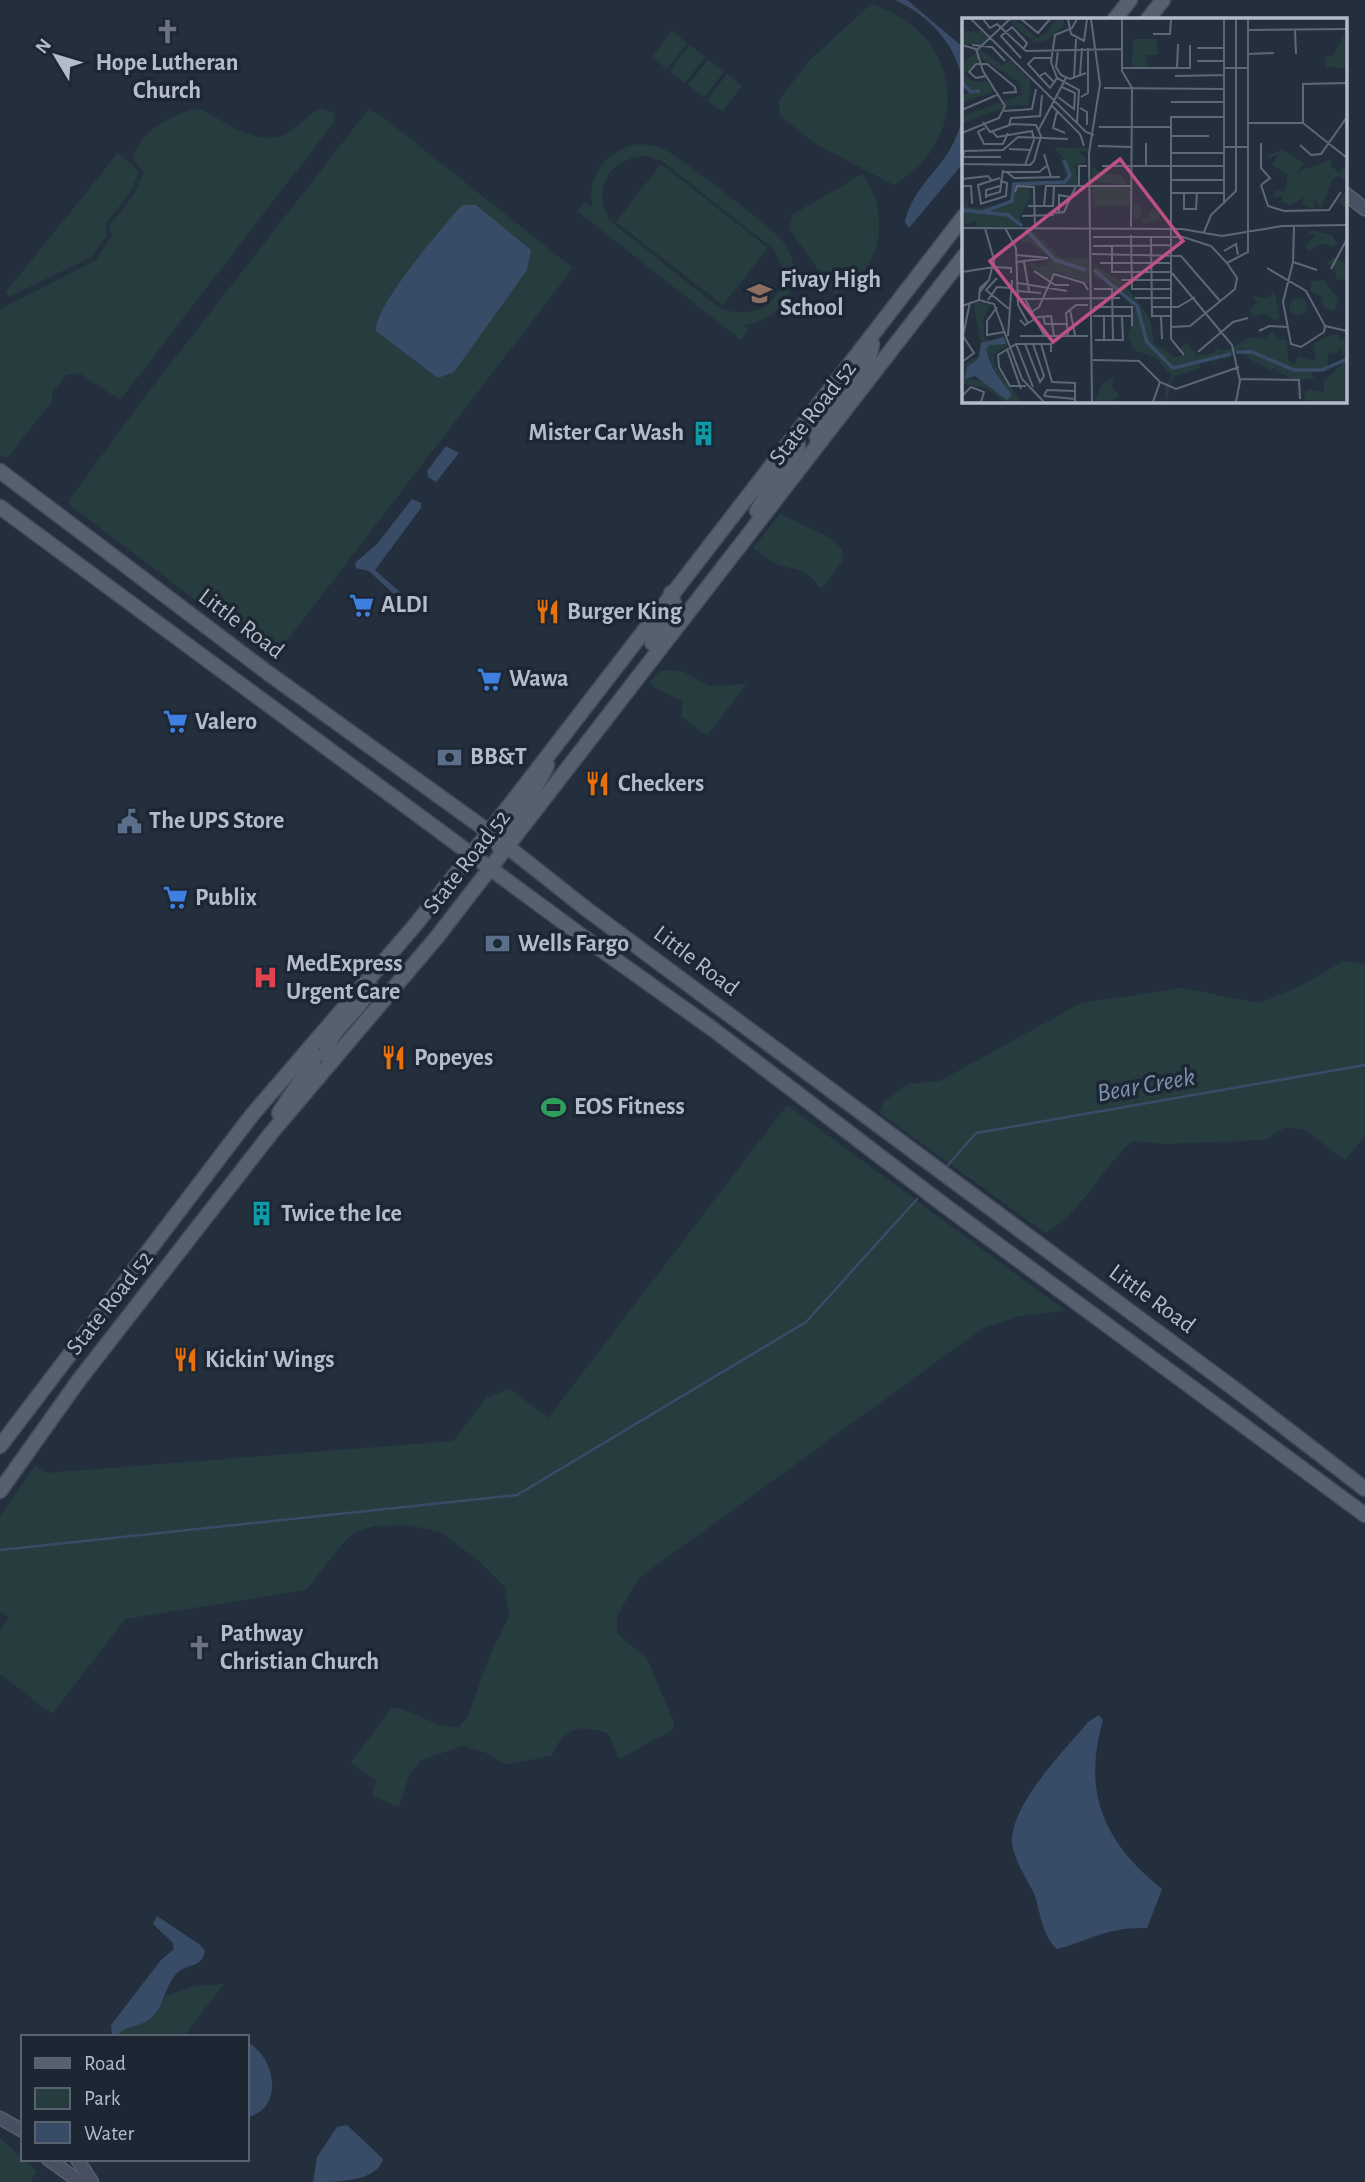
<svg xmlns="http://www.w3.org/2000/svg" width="1365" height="2182" font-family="'Alegreya Sans',sans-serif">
	<rect width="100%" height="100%" fill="#242f3e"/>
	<g fill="#263c3f" fill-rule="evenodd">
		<path d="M871,4c91,27 104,133 23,181l-77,-40 -37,-29 -1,-16 30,-39z"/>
		<polygon points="672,31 687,43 667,69 652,57"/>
		<polygon points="690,45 705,57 685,83 670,71"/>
		<polygon points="708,60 724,72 704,97 688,85"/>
		<polygon points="727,74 742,86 722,112 707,100"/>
		<path d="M197,108c25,10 62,44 92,24 11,-7 20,-17 31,-24l14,5 1,8 -215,279 -41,-27 -13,2 -15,19 2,6 -46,58 -7,-3v-146l95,-48 17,-25 -3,-9 24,-31 11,-24 -11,-13c7,-30 37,-42 64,-51z"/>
		<polygon points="368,110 379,114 573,268 279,651 261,641 248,640 70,505 69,500 153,386"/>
		<path d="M638,144c9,1 18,1 26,5 20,12 107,77 120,94 26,36 -1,78 -41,82l6,5 -8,10 -164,-129 7,-9 8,5c-4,-33 13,-56 46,-63zM645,156l17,5 109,86c32,40 -11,82 -54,59l-107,-85c-19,-32 -1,-63 35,-65z"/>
		<polygon points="118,153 139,172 129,194 105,224 107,235 91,257 9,297 5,293"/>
		<polygon points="661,164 768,248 723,305 616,222"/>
		<path d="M862,174c30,39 21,99 -27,120l-46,-66 3,-13z"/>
		<path d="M780,514l51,24 11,11 1,11 -20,27 -4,1c-8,-16 -22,-19 -37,-22 -8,-2 -21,-12 -29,-18z"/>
		<polygon points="668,670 682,671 710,686 747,684 708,734 704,734 681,716 683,702 652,686 650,681 660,671"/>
		<path d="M1343,961l22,3v172l-20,24 -42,-31 -19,-1 -19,12 -101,4 -31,-3c-32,26 -51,73 -88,92l-165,-120 3,-11 25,-18 32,-3 141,-78 101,-15 78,15 41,-17z"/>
		<path d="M787,1105l279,206 -46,5 -37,12 -344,250 -22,38v18l30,24 27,65v6l-55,30 -11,-26c-30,-9 -44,-6 -56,23l-46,8 -22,-12 -21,-6 -42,14 -12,15 -10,32 -27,-11 4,-15 -25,-19 41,-54c25,2 42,21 67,19l9,-11 22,-61 19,-39 -4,-29 -24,-24 -39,-30 -33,-8 -35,1 -18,6 -12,10 -38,48 -181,29 -73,95 -52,-40v-44l9,-12 -9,-7v-95l35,-50 11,7 407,-32 34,-44 23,-8 38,29z"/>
		<polygon points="224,1984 183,2037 115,2037 122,2029 150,2019 166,1996 195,1986"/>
		<polygon points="0,2138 37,2171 30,2182 0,2182"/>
	</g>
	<g fill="#394c67">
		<path d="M895,0h12l57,48v40c-5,-40 -33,-72 -69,-88z"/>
		<path d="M964,106v56l-55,66 -4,-6c11,-47 53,-57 59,-116z"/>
		<path d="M462,205h14l55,45 -4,20 -73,102 -16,6 -62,-47c-4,-22 68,-106 86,-126z"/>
		<polygon points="446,446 459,453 436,482 428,477 427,471"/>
		<polygon points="412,499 421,503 421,508 375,570 402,594 397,597 369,571 356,568 355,563 377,544"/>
		<path d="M1099,1715l4,5c-21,74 1,122 59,169l-15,39c-40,-1 -54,11 -90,21 -15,-14 -16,-34 -22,-53 -7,-17 -25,-40 -23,-59 4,-38 52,-86 76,-115z"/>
		<path d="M157,1916l43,29 5,5c-2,18 -16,13 -27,22 -14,13 -13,35 -28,47 -10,8 -24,6 -34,17l-4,-2 -1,-9 50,-65 13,-11 -1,-6 -20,-19z"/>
		<path d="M247,2042c28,14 38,66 1,75z"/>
		<path d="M347,2125l36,34c-6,23 -47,23 -70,23l4,-25 20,-30z"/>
	</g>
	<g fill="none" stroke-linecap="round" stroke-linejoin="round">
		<g stroke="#394c67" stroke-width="2.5">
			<polyline points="948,1165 976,1133 1365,1065"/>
			<polyline points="0,1550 517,1495 806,1322 917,1199"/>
		</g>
		<defs>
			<g id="secondary">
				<polyline points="1346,194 1365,209"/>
				<polyline points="0,2118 23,2131"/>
				<polyline points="48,2159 80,2182"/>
				<polyline points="77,2159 92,2182"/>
			</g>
			<g id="primary">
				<polyline points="1115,19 1130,0"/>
				<polyline points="1148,19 1163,0"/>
				<polyline points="818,444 816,431 820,422 870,354 872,344"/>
				<polyline points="0,471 268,673 489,832 585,908 1240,1393 1365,1489"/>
				<polyline points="0,507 582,936 714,1030 944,1205 1365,1515"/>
				<polyline points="757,511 773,483 798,448 797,432"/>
				<polyline points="652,643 674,604 671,593"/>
				<path d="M499,846c12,-30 36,-52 48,-81"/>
				<path d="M331,1061l-5,-7c4,-27 36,-43 44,-68"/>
				<polyline points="279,1113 313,1062 315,1056 310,1048"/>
				<polyline points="0,1446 252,1115 416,924 489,832 964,216"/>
				<polyline points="0,1491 79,1380 272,1132 437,937 964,256"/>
			</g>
		</defs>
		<use href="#secondary" stroke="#565f6c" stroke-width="15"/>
		<use href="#primary" stroke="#414a57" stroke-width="17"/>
		<use href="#secondary" stroke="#465061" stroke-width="12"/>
		<use href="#primary" stroke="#56606e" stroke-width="14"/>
	</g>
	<defs>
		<symbol id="church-bare" viewBox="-9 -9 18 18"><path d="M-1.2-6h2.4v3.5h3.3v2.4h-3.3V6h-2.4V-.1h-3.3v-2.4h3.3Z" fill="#6b7280" stroke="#1d2633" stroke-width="2.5" paint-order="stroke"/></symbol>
		<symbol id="school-bare" viewBox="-9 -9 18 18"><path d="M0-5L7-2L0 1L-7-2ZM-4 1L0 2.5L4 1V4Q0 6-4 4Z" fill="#8d6e63" stroke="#1d2633" stroke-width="2.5" paint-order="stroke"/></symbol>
		<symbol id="building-bare" viewBox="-9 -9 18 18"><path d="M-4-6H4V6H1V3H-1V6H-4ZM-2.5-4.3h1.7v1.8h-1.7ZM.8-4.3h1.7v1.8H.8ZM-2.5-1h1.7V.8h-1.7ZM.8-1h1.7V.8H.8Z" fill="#0f9aa8" stroke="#1d2633" stroke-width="2.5" paint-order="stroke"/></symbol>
		<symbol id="supermarket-bare" viewBox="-9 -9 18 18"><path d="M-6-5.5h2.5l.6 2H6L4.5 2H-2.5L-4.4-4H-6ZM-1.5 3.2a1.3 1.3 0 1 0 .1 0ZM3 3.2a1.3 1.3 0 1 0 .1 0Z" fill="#3f7fe0" stroke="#1d2633" stroke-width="2.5" paint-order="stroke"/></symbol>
		<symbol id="restaurant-bare" viewBox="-9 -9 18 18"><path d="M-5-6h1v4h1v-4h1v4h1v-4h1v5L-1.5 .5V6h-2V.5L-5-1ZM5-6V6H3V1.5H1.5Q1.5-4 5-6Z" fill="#e8710a" stroke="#1d2633" stroke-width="2.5" paint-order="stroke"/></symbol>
		<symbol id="bank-bare" viewBox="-9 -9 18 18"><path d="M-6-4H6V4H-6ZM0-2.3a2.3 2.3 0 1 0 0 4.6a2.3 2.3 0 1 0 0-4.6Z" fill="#5c6f8a" stroke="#1d2633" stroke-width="2.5" paint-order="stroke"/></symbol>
		<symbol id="civic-bare" viewBox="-9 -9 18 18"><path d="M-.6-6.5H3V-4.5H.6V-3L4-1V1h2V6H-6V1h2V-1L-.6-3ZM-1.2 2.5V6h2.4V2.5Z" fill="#5c6f8a" stroke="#1d2633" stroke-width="2.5" paint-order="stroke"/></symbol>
		<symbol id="hospital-bare" viewBox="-9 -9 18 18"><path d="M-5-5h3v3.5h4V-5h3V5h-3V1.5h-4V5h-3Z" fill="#e0444e" stroke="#1d2633" stroke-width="2.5" paint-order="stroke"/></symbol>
		<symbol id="stadium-bare" viewBox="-9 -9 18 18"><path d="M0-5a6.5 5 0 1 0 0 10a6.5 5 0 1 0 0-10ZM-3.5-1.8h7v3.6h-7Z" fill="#2e9e5b" stroke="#1d2633" stroke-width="2.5" paint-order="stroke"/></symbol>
	</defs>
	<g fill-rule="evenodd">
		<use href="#church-bare" x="150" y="14" width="35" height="35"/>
		<use href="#school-bare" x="742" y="276" width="35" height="35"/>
		<use href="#building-bare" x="686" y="416" width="35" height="35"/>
		<use href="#supermarket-bare" x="344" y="588" width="35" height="35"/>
		<use href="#restaurant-bare" x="530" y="594" width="35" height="35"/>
		<use href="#supermarket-bare" x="472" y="662" width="35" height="35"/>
		<use href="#supermarket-bare" x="158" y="704" width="35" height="35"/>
		<use href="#bank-bare" x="432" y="740" width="35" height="35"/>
		<use href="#restaurant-bare" x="580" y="766" width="35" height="35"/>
		<use href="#civic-bare" x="112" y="804" width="35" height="35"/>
		<use href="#supermarket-bare" x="158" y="880" width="35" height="35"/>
		<use href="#bank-bare" x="480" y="926" width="35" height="35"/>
		<use href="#hospital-bare" x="248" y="960" width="35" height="35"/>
		<use href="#restaurant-bare" x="376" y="1040" width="35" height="35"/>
		<use href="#stadium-bare" x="536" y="1090" width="35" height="35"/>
		<use href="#building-bare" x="244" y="1196" width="35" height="35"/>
		<use href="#restaurant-bare" x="168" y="1342" width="35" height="35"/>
		<use href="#church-bare" x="182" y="1630" width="35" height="35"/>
	</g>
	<g text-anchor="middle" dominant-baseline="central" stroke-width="7" stroke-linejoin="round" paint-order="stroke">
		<g font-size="24" font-weight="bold" fill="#b4bcc9" stroke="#1d2633" text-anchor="start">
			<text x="167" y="63" text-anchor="middle">Hope Lutheran<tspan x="167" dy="28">Church</tspan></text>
			<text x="780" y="280">Fivay High<tspan x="780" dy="28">School</tspan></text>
			<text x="684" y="433" text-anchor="end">Mister Car Wash</text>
			<text x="381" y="605">ALDI</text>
			<text x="567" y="612">Burger King</text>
			<text x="509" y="679">Wawa</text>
			<text x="195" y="722">Valero</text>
			<text x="470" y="757">BB&amp;T</text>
			<text x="618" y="784">Checkers</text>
			<text x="149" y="821">The UPS Store</text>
			<text x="195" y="898">Publix</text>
			<text x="518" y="944">Wells Fargo</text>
			<text x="286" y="964">MedExpress<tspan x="286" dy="28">Urgent Care</tspan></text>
			<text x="414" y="1058">Popeyes</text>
			<text x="574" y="1107">EOS Fitness</text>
			<text x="281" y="1214">Twice the Ice</text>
			<text x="205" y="1360">Kickin' Wings</text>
			<text x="220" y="1634">Pathway<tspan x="220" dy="28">Christian Church</tspan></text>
		</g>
		<g font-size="24" fill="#b4bcc9" stroke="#1d2633">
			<text transform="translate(813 413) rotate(-52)">State Road 52</text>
			<text transform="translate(241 624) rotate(37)">Little Road</text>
			<text transform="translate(467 862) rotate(-52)">State Road 52</text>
			<text transform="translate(696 961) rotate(37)">Little Road</text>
			<text transform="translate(1152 1299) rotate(36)">Little Road</text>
			<text transform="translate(110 1303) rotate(-52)">State Road 52</text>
		</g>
		<g font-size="26" font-style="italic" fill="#7c92b1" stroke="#1d2633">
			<text transform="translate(1146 1085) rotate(-10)">Bear Creek</text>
		</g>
	</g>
	<g transform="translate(962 18)">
		<rect width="385" height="385" fill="#242f3e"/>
		<path d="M53,1l22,19 11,-6 8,-13h7l1,6 -17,15 -12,3 -26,-22zM385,12v38l-22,-1 1,-10 7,-2zM0,13h20l6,7 -7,6h-19zM171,21h24l1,16h-13l3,14 -16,-1zM18,32l23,15 7,-5 20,20 -1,25 -22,1 -45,18v-8l60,-21 -3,-13 -38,-24 -17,16 9,8 13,-1 9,10 -33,12v-7l7,-4 -7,-8v-20zM92,129l33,1 1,4 -11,-2 9,8 -1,5 -10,2 3,20 -49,1 1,13 -10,16 2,11 -45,1 -1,-6 -11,4 -3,-16 5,-12 1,10 14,1 28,-7 4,-19 49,-1 3,-6 -7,-17 5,2zM320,132l22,13 -7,9 35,-13 -1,7 8,7 8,-8v44l-8,-7 7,-11v-10l-6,-5 -7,2 -12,31 -6,-10 -2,10 -11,-5 3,-7 -14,8 -9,-3v-6l-9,1 3,-7 8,2 4,-17 -16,-10 7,-11 -11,5 -2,-3zM130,148l10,8 19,1 7,10 -35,-4zM168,168v20h-36l-1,-19zM172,186l7,1 1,12 7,2v-8l5,-1 6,2 -1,7 -16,5 -1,-6 -8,1zM62,212l10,1 27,27h29l1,26 -36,-13 -7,9 -17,-13v-5l7,5 9,-2 2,-8 -20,-15h-9zM350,212l20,5 5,9 -4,3 -11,-4 -14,9 -2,-7 9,-9 -7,-3zM372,239l13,6v16l-10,1 -3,-14 -8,-2zM132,246l31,20 25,35 4,24 21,14 10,-2 -5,-7 6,-6 11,13h9l10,-3 -1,-5 10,4 26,-14 15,2 6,-8 6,8 9,1 1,21 5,4 6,-8 17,4 -3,-17 17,-9 9,-1v6h4l4,-7v69h-41l-2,-8 4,-5 16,3v-11l21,-20 -4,-12 -6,5 -6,-3 -3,20 -16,-2 4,10 -20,1 -19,-10 6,-5 -11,5 -21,-11 -7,-11 -17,11 -5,-7 -6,13 -2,-6 -13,3 1,6 -26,8 -8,26 -1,-15 7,-11 -16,-18 -23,-8 -5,-15 7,-26 -15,-15h-7l-9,-14 -9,-1zM361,262l16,19 -5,12 -10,-3 -3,-12 -11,-5 2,-10zM312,273l6,27 -4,3 -12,-8 -9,4 -6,-7 8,-7 -5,-7 17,2zM327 289a9 9 0 1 1 18 0a9 9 0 1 1-18 0ZM11,284l18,1 -8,18 1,16 5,4 15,-5 5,8 -15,10 1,11 26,37h-16l-19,-14 -23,-4v-19l15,-9 3,-14zM28,337l4,18 -13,8 -15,-3 1,-11zM152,359l-2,10 7,8 -7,7h-17l7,-18z" fill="#263c3f" fill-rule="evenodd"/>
		<path d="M42,319l2,7 -17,1 -3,5 8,21 18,24 -5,5 -32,-24 -10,3 2,-12 12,-9 2,-15z" fill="#394c67"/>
		<path fill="none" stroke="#394c67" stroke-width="3.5" d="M0,65l9,9 9,-1M0,192l46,5 14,11M21,194l29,-11 2,-17 51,-2 5,-7 -6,-15M64,212l29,30 31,10M132,252l43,36 10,36 26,26 58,-14M274,334h16l42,18h28l25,-11"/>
		<path fill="none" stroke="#5e6776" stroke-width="2" d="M9,1l115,113 8,3M21,1l7,9 7,-4 29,27 96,-2M59,1l17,14 12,-14M106,1l3,15 13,7 3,-22M115,1l-5,9 -17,7 -4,27 6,16 22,12 -2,33M129,1l9,65 -11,69 3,249M160,1v52l10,17 -1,139M262,1v185M286,12l99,-1M333,12l1,24M191,16h17l1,-15M0,27l14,4 7,22 22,35 -6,12 -37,15M10,27l20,2 13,14M235,30h27M96,32l-2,17 5,8 9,4 16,-6M14,33l34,-32M286,36l26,-1M59,40l-20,-22 11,-9 15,16 -4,7M90,40h-18l-6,6 22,24 7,-10M235,43h27M160,50h68v-23M215,50l1,-24M262,50h24M118,57l2,-27M24,58l-10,2 -7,-6 7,-8h11l28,23 1,5 -13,1M213,58l49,-1M76,59l7,-4 10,10M112,60l2,-39M142,70l120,1M96,79l16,12 1,-16 -13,-6M119,79l7,-4v-45M209,84h53M89,87l29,29 4,12 -3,-10M118,90l7,4v13M0,92l37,-16M42,93l28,-2 4,-20M95,93l-4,17 12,5M21,104l7,10 23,-8 23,1 5,11 -7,25M286,105h55M341,105v-39l44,-1M341,105l44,35M47,107l2,-7 29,-2 2,-21M137,109h72M23,110l-7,4 6,12h19l5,-11M77,111l27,-51M31,114l4,5 35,-6 2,9 -9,25M209,118h38M299,125v25l9,10 -9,7M338,127l11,10 10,-1 26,-37M136,128l33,1M262,129h24M47,131l22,1M209,135h53M82,136l7,23M0,139h39M0,145l2,-12 39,-1 15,-13 50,2M0,146l68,1 4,-4M140,148h122M184,148v-23M40,154h37l9,-7M45,154l7,6 46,-1M0,161l26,-3 4,5M209,162h53M299,167l7,21 16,5 45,-1 12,-18M0,168h9l1,18M117,168v-20h8M53,174l2,-6 17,1 1,42M209,175h53M222,175v16h12l1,-16M24,178l14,-4 3,-22M24,180v-8l14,-4M19,185l-3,-18 22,-7M18,186l26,-8 1,-13 -7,-2M66,188h25l1,-20M82,188l2,-20h85M97,194v-17l11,2M92,195l10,-1 12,-26M60,198l32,-1M332,208l-1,36 -10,40 8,42 10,3 23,-15 1,-6M0,210l220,1 40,7 60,-10 65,-1M23,210l9,32M43,210l11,20 2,57 10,18M242,214l7,-17 25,-24v-172M169,217l1,54h39M189,218l1,80h19M131,219h90l28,9 16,17 10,15 -2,11 -45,37 -19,1M131,228l78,-1M150,228v26h59M262,233l12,-7 2,11M130,236l89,2 39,45M55,237l31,3M55,244l31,-4M62,244l5,29M331,244l24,8M138,245h71M265,245l21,-11v-233M305,250l39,23 19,35M369,251l16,-30M72,253l21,14h14M0,254l32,-5 17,1v5M210,255l60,72 8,36 -4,21M35,260l-11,12 23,19M27,262l5,-20v7M159,262h50M56,265l49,8M132,271h18l1,51M56,273l23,2M173,280h36M56,281l102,-1M63,281l20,38M17,282l1,-12 9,-8 -9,12M26,282l9,-13 14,1M0,288l17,-6 15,4 28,75 22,23M35,289l-10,14v14l17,-3M132,289h38v19M189,289h27l17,-10M108,292l5,25M68,295l9,-6 15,-33 30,9 4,7M81,298l2,8h23M131,298h39M142,298v24M199,298l1,23M58,302l5,5 13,-8 13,-1 3,20M363,308l22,5M297,313l10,-5 19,1M46,318l4,-56M58,318h68M106,318l-2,-23 10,-8h12M133,322h28l-1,-24M54,326l17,43M63,326l15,38 4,-6 -11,-32M79,326l11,38 23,1v19M45,331l14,40M236,334l35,-30 15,-4M222,337l-13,-16v-222h53M131,342l46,1 21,21 16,7 63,-22M0,344l12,-9 -11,-17 7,-34M278,361l59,1 1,19M64,368h-16l-11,-19 -1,-12 18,-11h35v8M0,378l9,-9 13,5 -3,10M82,378l3,-6 28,1M82,378l31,3M191,384l7,-20"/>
		<path fill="#bd5182" fill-opacity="0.15" stroke="#bd5182" stroke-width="3.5" d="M158,141l63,82 -130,101 -63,-81z"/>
		<rect width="385" height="385" fill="none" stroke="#b4bcc9" stroke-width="3.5"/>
	</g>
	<rect x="21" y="2035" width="228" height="126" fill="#1d2633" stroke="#59626f" stroke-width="2"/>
	<rect x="35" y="2058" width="35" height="10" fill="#56606e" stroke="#59626f" stroke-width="2"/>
	<text x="84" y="2070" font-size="21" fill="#b4bcc9">Road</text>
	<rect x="35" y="2088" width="35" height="21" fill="#263c3f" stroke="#59626f" stroke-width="2"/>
	<text x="84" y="2105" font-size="21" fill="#b4bcc9">Park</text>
	<rect x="35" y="2122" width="35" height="21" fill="#394c67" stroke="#59626f" stroke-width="2"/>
	<text x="84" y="2140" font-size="21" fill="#b4bcc9">Water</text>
	<g transform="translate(56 56) rotate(308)" stroke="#1d2633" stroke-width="5" paint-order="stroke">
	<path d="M0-5L12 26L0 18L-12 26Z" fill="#b4bcc9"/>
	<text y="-10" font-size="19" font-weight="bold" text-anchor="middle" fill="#b4bcc9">N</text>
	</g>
</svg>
